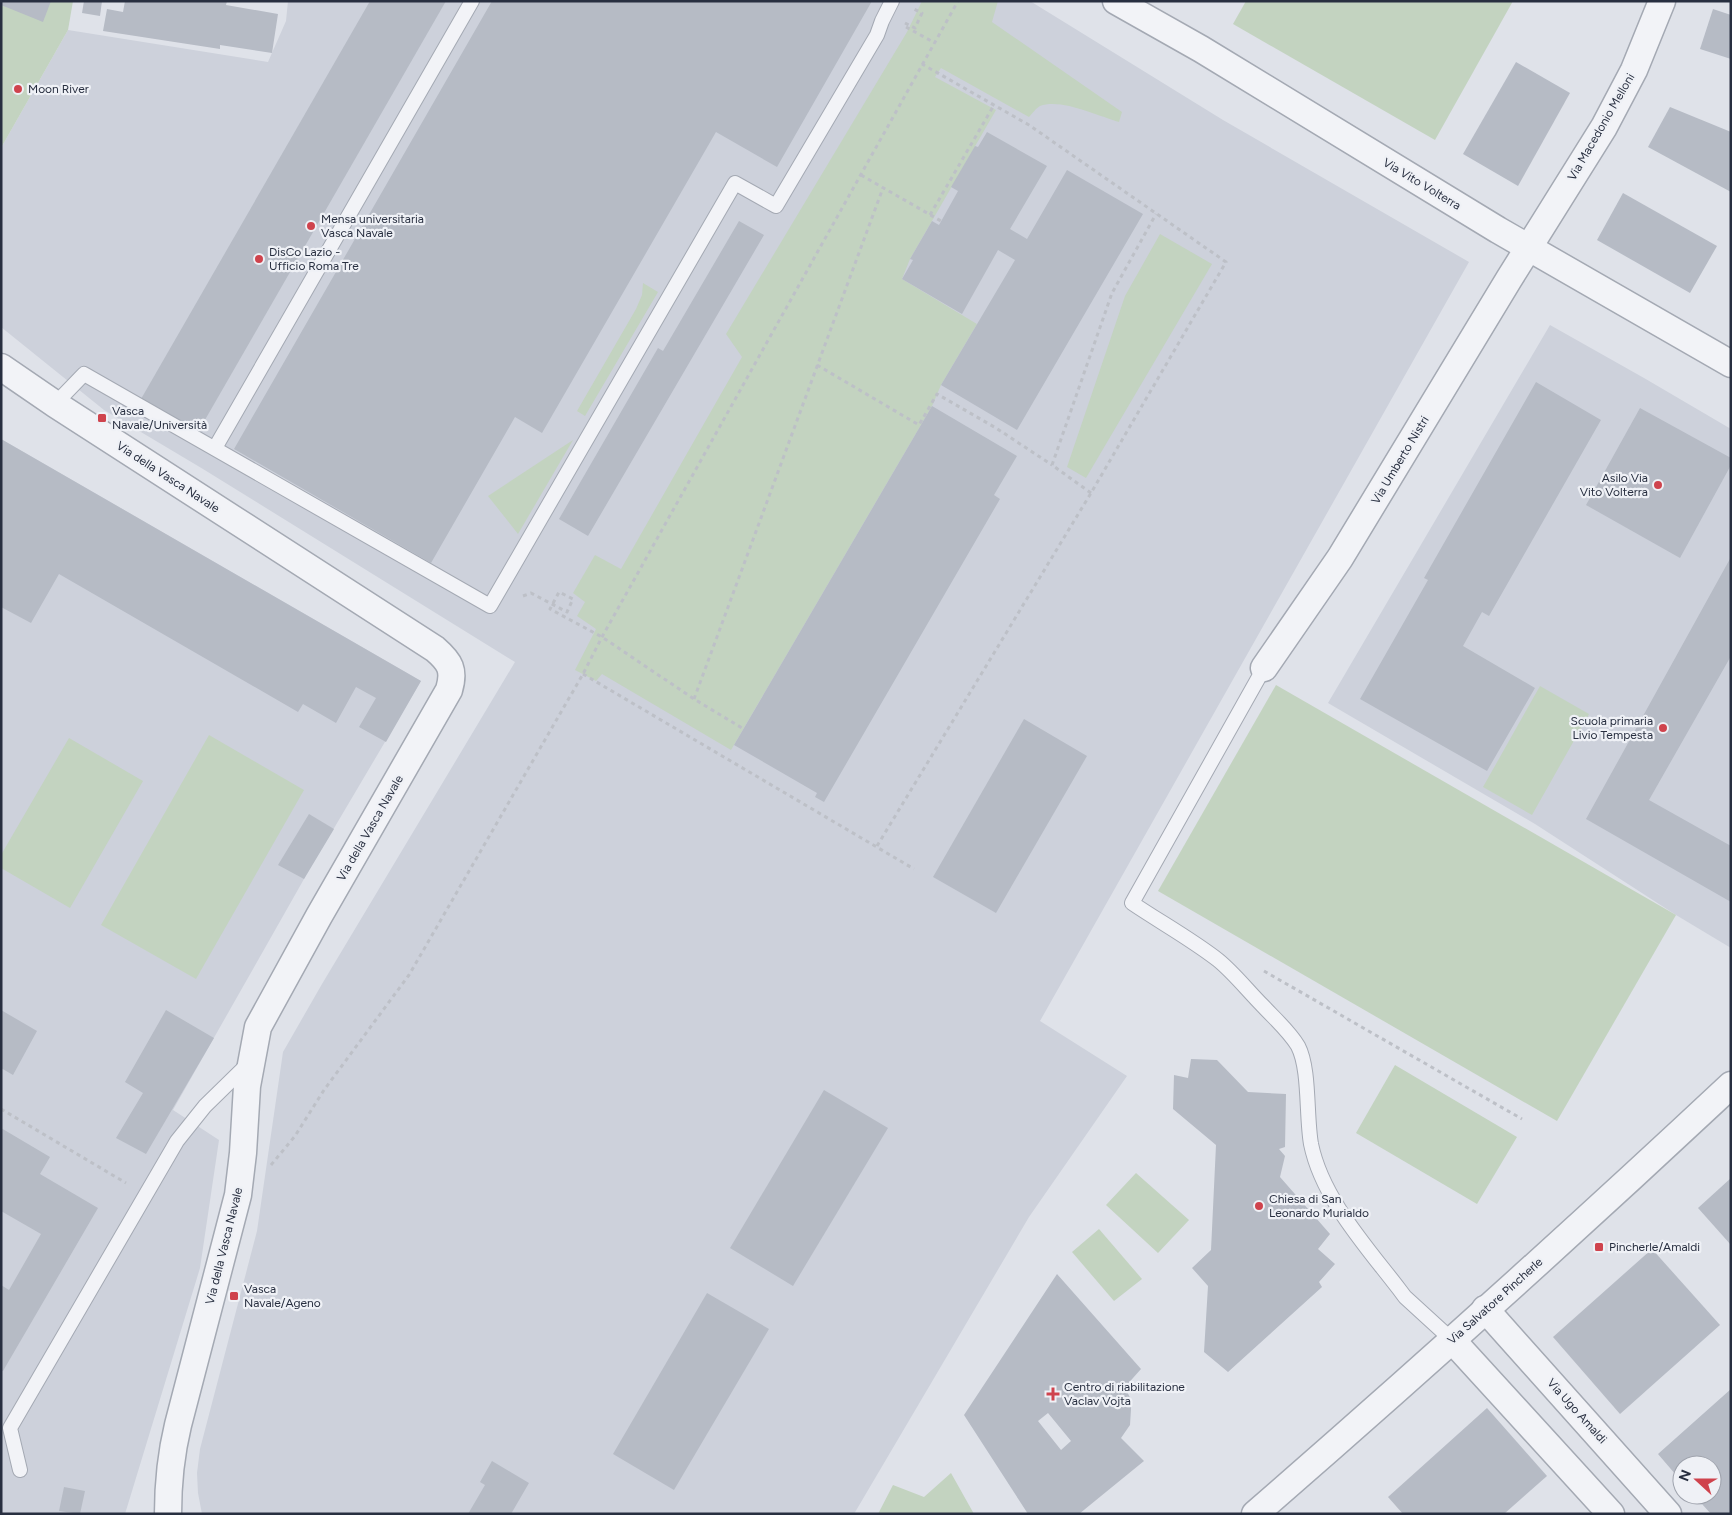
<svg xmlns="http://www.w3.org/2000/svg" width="1732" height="1515" font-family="Figtree,sans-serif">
	<rect width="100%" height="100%" fill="#dfe2e9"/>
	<g fill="#cdd1db">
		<polygon points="288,1 1030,1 1223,120 1469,262 1040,1021 1127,1076 1029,1217 854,1514 202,1514 198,1493 197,1473 200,1449 257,1231 283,1052 322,984 515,662 203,469 104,410 1,327 1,148 68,30 268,62 286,21"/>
		<polygon points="1550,325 1644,378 1731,429 1731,948 1676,915 1535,824 1328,703"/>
		<polygon points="1,439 421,681 304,879 173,1110 219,1140 200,1268 125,1514 1,1514"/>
	</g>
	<g fill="#c3d3c0">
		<polygon points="1,1 73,1 68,30 1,148"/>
		<path d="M922,1h76l-6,21 130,90 -3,10c-21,-6 -58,-24 -79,-16 -4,2 -8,8 -11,11l-88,-49 -6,9 61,33 -86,149 -8,20 75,45 -36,61 -9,21 -201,344 -129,-76 -6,7 -21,-11 21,-41 -19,-13 8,-14 -12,-9 22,-38 26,14 121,-212 -16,-23 181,-302z"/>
		<polygon points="1246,1 1513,1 1435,140 1233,24"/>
		<polygon points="1160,234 1212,264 1086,478 1067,467 1125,296"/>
		<polygon points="643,283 658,292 585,416 577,411 636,309 642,295"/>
		<polygon points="573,440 518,534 488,496"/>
		<polygon points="1276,685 1676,915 1557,1121 1158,891"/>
		<polygon points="1540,686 1589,714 1532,815 1483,787"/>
		<polygon points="209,735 304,790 196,979 101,925"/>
		<polygon points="69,738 143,781 70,908 1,868 1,855"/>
		<polygon points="1395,1065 1517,1137 1477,1204 1356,1133"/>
		<polygon points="1136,1173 1189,1220 1158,1253 1106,1205"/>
		<polygon points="1099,1229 1142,1279 1114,1301 1072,1252"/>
		<polygon points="951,1473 974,1514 878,1514 893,1485 924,1497"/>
	</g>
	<g fill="#b6bbc5" fill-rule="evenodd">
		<polygon points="1,1 51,1 43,22 1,5"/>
		<polygon points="84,1 102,1 100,16 82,13"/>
		<polygon points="125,1 227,1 226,5 278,14 272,53 220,45 220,49 103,31 107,9 123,12"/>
		<polygon points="370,1 446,1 198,432 141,399"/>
		<polygon points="492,1 872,1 777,167 716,132 542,433 515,417 431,563 234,449"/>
		<polygon points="1713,9 1731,15 1731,59 1700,49"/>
		<polygon points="1516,62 1570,93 1518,186 1463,154"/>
		<polygon points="1670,107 1731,132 1731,192 1648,147"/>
		<polygon points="987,132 1047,166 1010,229 1027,239 1067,170 1143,214 1017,430 941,385 1015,260 998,250 962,314 902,279 913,260 910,259 932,221 939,225 958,191 951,187 975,146 978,147"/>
		<polygon points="1623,193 1717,246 1690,293 1597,240"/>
		<polygon points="739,221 764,235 588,536 559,519 658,348 663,351"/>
		<polygon points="1536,382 1601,420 1489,616 1482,612 1463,646 1535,688 1487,771 1360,699 1428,580 1424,578"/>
		<polygon points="932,406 1017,456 994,495 1000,499 824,802 815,797 817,793 734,745"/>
		<polygon points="1640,408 1731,458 1731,465 1680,558 1586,505"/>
		<polygon points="1,439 421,681 386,742 359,727 376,698 356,687 336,723 303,704 298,712 59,574 31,623 1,607"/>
		<polygon points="1731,557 1731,656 1649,800 1731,846 1731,902 1586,819"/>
		<polygon points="1024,719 1087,756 996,913 933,877"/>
		<polygon points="309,814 334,829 304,879 278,865"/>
		<polygon points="1,1010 37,1031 13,1075 1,1068"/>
		<polygon points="166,1010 214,1038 146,1154 116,1138 143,1093 125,1082"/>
		<polygon points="1191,1059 1217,1060 1248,1092 1286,1094 1285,1147 1279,1149 1285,1156 1280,1177 1330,1234 1318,1249 1335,1264 1319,1282 1322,1287 1228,1372 1204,1352 1208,1286 1192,1268 1211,1250 1216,1145 1173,1109 1174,1075 1188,1078"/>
		<polygon points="824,1090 888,1128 793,1286 730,1248"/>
		<polygon points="1,1128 50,1157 40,1174 98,1208 3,1371 1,1371 1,1285 9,1290 41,1234 1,1211"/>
		<polygon points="1731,1178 1731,1245 1698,1208"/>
		<polygon points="1652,1249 1720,1325 1620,1414 1553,1337"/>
		<path d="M1057,1274l84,95 -16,18 6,13v9l-1,16 -9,13 23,23 -65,53h-51l-64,-99zM1048,1413l23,28 -10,9 -23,-29z"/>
		<polygon points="707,1293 769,1329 674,1490 613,1454"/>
		<polygon points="1731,1389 1731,1514 1711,1514 1694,1495 1712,1495 1712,1465 1682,1465 1682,1482 1658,1454"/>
		<polygon points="1487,1408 1547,1476 1504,1514 1403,1514 1388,1497"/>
		<polygon points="492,1461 529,1483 511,1514 468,1514 485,1485 480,1482"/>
		<polygon points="64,1487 85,1491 80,1514 59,1511"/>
	</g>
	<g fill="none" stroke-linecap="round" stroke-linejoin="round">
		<defs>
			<g id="lane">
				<polyline points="55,404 84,374 490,606 735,183 776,206 877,35 882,21 892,1"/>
				<polyline points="215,448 472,1"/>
				<path d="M1264,668l-132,235c28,19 59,36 86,57 16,13 30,31 45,46 12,13 26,25 35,40 12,23 8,70 13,98 11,54 55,102 88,145l6,8 47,43"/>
				<polyline points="20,1470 10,1428 177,1141 205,1106 249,1063"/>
			</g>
			<g id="street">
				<polyline points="1116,1 1201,49 1498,230 1731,364"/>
				<path d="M1,367l54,37 380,245c15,13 20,21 14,41l-130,226 -61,111 -11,59 -4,67 -5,42 -60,230c-7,29 -10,58 -10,89"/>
				<polyline points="1264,668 1340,558 1509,279 1604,127 1634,70 1662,1"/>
				<polyline points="1485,1309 1668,1514"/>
				<polyline points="1452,1340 1611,1514"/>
				<path d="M1255,1514c161,-140 320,-283 476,-429"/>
			</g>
		</defs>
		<use href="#lane" stroke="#a4a9b3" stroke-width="16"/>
		<use href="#street" stroke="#a4a9b3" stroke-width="29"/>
		<g stroke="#bdc0c7" stroke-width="3" stroke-dasharray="4 4" stroke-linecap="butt">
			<polyline points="905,23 915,28 922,13 914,9"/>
			<polyline points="906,27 935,43"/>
			<polyline points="861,175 941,221"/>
			<polyline points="930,215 994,105"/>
			<polyline points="817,365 919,425 937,394 996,428 1052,465"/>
			<polyline points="1091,493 1052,465 1112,293 1156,214"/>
			<polyline points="523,596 531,593 567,612 573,599 559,592 550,609 602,637 694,699 742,728"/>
			<polyline points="583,674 914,869"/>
			<polyline points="694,699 883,188"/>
			<polyline points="877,846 1091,493 1226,262 1029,125 922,64"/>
			<polyline points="1264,971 1522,1119"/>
			<polyline points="1,1109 126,1183"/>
			<polyline points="271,1165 295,1136 324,1090 409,975 583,674 602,637 958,1"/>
		</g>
		<use href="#lane" stroke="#f2f3f7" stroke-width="14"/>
		<use href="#street" stroke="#f2f3f7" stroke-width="26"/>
	</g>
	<g fill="#cf434d" stroke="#eff1f6" stroke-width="2">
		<circle cx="18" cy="89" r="5"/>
		<circle cx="311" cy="226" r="5"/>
		<circle cx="259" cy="259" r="5"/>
		<rect x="97" y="413" width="10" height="10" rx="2.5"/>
		<circle cx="1658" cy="485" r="5"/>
		<circle cx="1663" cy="728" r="5"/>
		<circle cx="1259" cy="1206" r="5"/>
		<rect x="1594" y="1242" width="10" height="10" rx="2.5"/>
		<rect x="229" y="1291" width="10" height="10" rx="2.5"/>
		<path d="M1050.5 1386.5h5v5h5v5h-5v5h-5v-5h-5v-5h5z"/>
	</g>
	<g text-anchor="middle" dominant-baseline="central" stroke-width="4.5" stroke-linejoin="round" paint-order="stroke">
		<g font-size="12" fill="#282f40" stroke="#eff1f6" text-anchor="start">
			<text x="28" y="89">Moon River</text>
			<text x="321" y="219">Mensa universitaria<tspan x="321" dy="14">Vasca Navale</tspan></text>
			<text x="269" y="252">DisCo Lazio -<tspan x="269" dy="14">Ufficio Roma Tre</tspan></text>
			<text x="112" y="411">Vasca<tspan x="112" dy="14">Navale/Università</tspan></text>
			<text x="1648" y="478" text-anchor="end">Asilo Via<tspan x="1648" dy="14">Vito Volterra</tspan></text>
			<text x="1653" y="721" text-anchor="end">Scuola primaria<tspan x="1653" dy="14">Livio Tempesta</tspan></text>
			<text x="1269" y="1199">Chiesa di San<tspan x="1269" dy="14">Leonardo Murialdo</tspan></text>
			<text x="1609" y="1247">Pincherle/Amaldi</text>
			<text x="244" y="1289">Vasca<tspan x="244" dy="14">Navale/Ageno</tspan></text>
			<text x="1064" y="1387">Centro di riabilitazione<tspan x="1064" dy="14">Vaclav Vojta</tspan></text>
		</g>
		<g font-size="12" fill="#282f40" stroke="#eff1f6">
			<text transform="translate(1601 127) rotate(-60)">Via Macedonio Melloni</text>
			<text transform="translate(1422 184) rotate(31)">Via Vito Volterra</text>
			<text transform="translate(1400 460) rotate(-59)">Via Umberto Nistri</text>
			<text transform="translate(168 477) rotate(33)">Via della Vasca Navale</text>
			<text transform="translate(370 828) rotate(-60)">Via della Vasca Navale</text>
			<text transform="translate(224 1246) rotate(-76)">Via della Vasca Navale</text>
			<text transform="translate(1495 1301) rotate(-42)">Via Salvatore Pincherle</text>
			<text transform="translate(1577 1411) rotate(48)">Via Ugo Amaldi</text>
		</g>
	</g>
	<rect width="1732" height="1515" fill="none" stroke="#282f40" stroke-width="5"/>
	<g transform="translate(1697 1480) rotate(291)"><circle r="24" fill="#eff1f6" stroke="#9fa3ad"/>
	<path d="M0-4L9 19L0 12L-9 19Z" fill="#cf434d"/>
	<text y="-8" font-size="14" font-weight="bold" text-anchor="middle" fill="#282f40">N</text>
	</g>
</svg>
